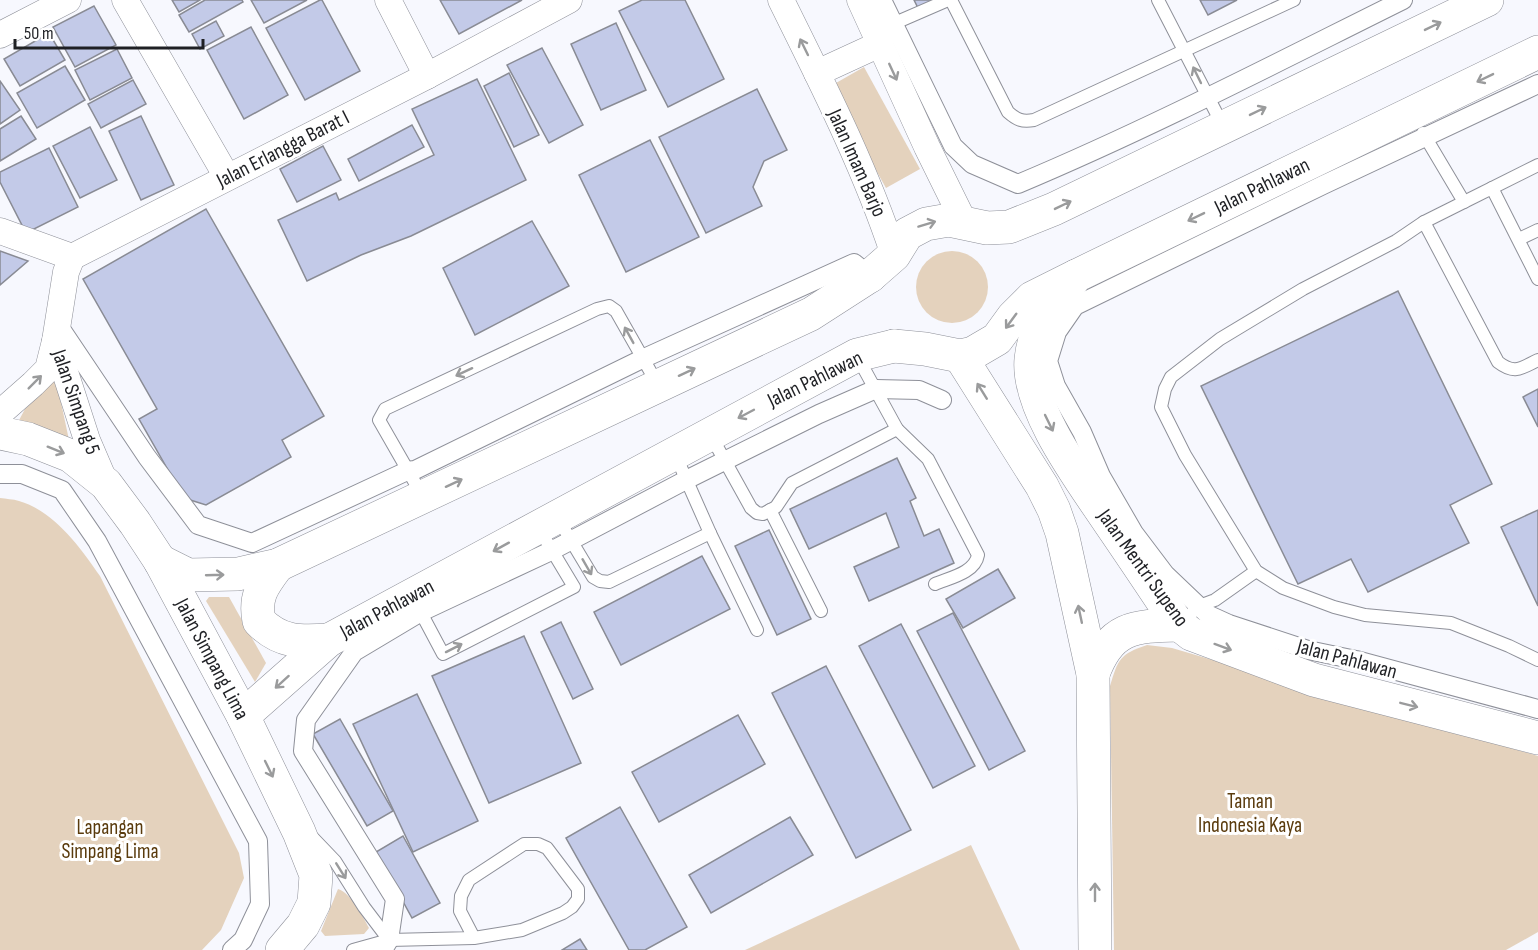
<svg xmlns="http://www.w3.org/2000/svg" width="1538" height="950" font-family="'Sofia Sans Condensed',sans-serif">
	<rect width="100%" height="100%" fill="#f7f8fe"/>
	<g fill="#e4d2bd">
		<polygon points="864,67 920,169 886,188 829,87"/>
		<circle cx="952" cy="287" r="36"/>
		<path d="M56,379l13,61c-17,-10 -32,-16 -52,-16l8,-15z"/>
		<path d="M0,498c6,1 13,1 19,3 35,10 61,46 81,75l139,277 5,25 -23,52 -19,20h-202z"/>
		<polygon points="209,597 229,597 266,663 255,682 206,601"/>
		<path d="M1147,645l25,3 366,108v176l-32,18h-392l-4,-264c8,-27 10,-32 37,-41z"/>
		<polygon points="971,845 1020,950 745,950"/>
		<path d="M338,889c14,5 24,26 31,39l-5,6 -39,2 -4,-5z"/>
	</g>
	<g fill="#c3cae8" stroke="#898b94" stroke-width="1.5">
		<polygon points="172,0 200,0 179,12"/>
		<polygon points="205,0 242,0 243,2 189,32 179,15"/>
		<polygon points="251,0 307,0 264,23"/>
		<polygon points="320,0 322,0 360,71 305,100 266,28"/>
		<polygon points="440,0 522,0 459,34"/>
		<polygon points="642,0 685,0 724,79 668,107 619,11"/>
		<polygon points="914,0 939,0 919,10"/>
		<polygon points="1200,0 1237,0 1208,15"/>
		<polygon points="94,6 116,45 75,67 53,27"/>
		<polygon points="216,21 224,36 200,49 192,34"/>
		<polygon points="616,23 646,90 601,110 571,44"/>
		<polygon points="251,27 288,95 244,119 207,50"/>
		<polygon points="49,33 65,60 20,86 4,59"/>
		<polygon points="542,48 583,125 549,143 507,65"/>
		<polygon points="117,49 132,78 90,100 75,70"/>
		<polygon points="65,66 85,100 37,128 17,93"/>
		<polygon points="509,73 539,135 514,147 484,86"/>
		<polygon points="477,79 526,180 411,236 361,255 307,281 278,220 336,193 339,200 434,155 412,109"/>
		<polygon points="133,80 146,104 101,128 88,104"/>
		<polygon points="0,81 20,110 0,124"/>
		<polygon points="757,89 787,150 764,161 753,187 762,206 706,233 659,137"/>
		<polygon points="21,116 36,139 0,161 0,129"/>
		<polygon points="141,116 174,185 141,200 109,131"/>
		<polygon points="412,125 424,147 359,181 348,159"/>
		<polygon points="90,127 117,180 80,198 53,146"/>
		<polygon points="650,140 699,237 626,272 579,175"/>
		<polygon points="323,146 341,180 297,202 280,169"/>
		<polygon points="49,148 78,207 26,233 0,182 0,172"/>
		<polygon points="206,209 324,416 282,440 291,457 206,505 184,498 139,419 157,409 83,279"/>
		<polygon points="532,221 569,286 475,335 443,268"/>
		<polygon points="0,251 28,261 0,285"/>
		<polygon points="1398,291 1492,484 1450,505 1469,543 1368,592 1351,559 1298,584 1201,386"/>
		<polygon points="1538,389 1538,427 1523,397"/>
		<polygon points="897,458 916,498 910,501 924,536 939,529 954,563 869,601 854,567 899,547 886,513 809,549 790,509"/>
		<polygon points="1538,510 1538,606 1501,527"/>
		<polygon points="769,530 811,619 777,635 735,546"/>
		<polygon points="702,556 730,609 621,665 594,612"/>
		<polygon points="998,569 1015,598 963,628 946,599"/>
		<polygon points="953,613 1025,751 989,770 917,631"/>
		<polygon points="561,622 593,689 573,699 541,632"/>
		<polygon points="901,624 975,766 933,788 859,646"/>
		<polygon points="524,636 581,763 489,803 432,676"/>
		<polygon points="826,666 911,830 856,858 772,693"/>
		<polygon points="417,694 478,821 413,852 353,724"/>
		<polygon points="738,715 765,764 659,822 632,772"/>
		<polygon points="340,719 393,811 367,826 313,734"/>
		<polygon points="620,807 687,927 645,950 629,950 566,838"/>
		<polygon points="790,817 813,855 711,913 689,875"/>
		<polygon points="403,836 440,903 412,918 376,852"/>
		<polygon points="580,939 587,950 562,950"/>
	</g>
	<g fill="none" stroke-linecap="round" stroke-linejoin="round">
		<defs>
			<g id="service">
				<path d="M951,0l57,112c9,8 14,10 26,8l260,-120"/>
				<polyline points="1158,0 1223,126"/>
				<polyline points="888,26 948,0"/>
				<polyline points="1423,133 1464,202 1424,222 1396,241 1303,289 1220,339 1171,377 1165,389 1161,407 1185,455 1256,571 1283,588 1334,607 1365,615 1451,623 1509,646 1538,660"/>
				<polyline points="1492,188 1538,279"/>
				<polyline points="1464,202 1538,165"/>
				<path d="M1424,222l74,140c17,13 23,6 40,-2"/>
				<polyline points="1519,239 1538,230"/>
				<path d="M857,356l40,73 31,30 50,96c-3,18 -29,23 -43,29"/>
				<polyline points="710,434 751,508 757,513 763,514 776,507 792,483 897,429"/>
				<polyline points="422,495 379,420 385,409 597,309 609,306 616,311 658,385"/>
				<polyline points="770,510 821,611"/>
				<polyline points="557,517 593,577 600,581 609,582 710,533 675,454"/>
				<polyline points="710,533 757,630"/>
				<polyline points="418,607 443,654 574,587 538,527"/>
				<polyline points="1179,625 1199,606 1215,600 1256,571"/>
				<polyline points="313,838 335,861 364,907 389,940"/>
				<polyline points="353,950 389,940 474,938 522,930 563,913 572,907 578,899 578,889 547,848 538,844 524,844 469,880 461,896 460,911 474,938"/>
			</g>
			<g id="pedestrian">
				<path d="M882,0l71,146 19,18 46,20c131,-55 258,-121 385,-184"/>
				<polyline points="1538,84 1323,185 1075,306 1057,332 1048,361 1056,386 1082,432 1101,476 1134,533 1165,574 1207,614 1229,624 1308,650 1356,660 1538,709"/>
				<polyline points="57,323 147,457 198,525 252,543 407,471 415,470 642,359 854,263 870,276"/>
				<polyline points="0,474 22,474 62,490 97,541 258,841 260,904 243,940 232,950"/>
				<polyline points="383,950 389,940 395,899 303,751 306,720 354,652 421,612 551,551 686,480 819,414 876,389 919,390 942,400"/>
			</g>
			<g id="minor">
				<polyline points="125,0 227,177"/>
				<polyline points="388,0 427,76"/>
				<path d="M781,0c41,83 84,167 113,255"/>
				<polyline points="860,0 927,147 964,222"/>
				<polyline points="0,35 68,0"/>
				<polyline points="817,73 880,44"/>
				<polyline points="0,231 72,257"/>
				<polyline points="55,341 87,440 105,482"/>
				<polyline points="0,413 33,384 48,369 55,341 66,272 72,257 427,76 569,0"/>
			</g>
			<g id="secondary">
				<path d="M1538,52l-462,224c-21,28 -41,46 -45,83 -5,50 53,125 80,166 22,32 44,65 66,98l14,11 123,46 224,58"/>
				<polyline points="870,276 894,255 907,234 926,224 949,220 987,228 1009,227 1054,209 1487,0"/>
				<polyline points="960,356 1042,486 1054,510 1062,533 1093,674 1095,950"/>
				<path d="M278,565c-15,20 -24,31 -19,56 21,22 41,21 70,19"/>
				<path d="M1093,674c17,-47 40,-48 86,-49"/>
				<polyline points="243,716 329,640 857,355 894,346"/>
			</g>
			<g id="primary">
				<polyline points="894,346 925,349 960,356 973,353 997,339 1013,317 1032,298 1076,276"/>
				<polyline points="0,433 28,439 71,456 106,484 135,523 160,561 243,716 299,832 316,875 314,903 303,925 282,950"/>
				<polyline points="160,561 188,575 238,574 278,565 811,314 870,276"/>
			</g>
		</defs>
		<use href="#service" stroke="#8e9099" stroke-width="14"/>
		<use href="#pedestrian" stroke="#8e9099" stroke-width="20"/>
		<use href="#minor" stroke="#8e9099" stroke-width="27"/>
		<use href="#secondary" stroke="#8e9099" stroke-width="34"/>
		<use href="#primary" stroke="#8e9099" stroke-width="34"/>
		<use href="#service" stroke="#fff" stroke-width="12"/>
		<use href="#pedestrian" stroke="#fff" stroke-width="18"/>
		<use href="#minor" stroke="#fff" stroke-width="26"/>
		<use href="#secondary" stroke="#fff" stroke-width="33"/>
		<use href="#primary" stroke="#fff" stroke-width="33"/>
	</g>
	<defs><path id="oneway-shaft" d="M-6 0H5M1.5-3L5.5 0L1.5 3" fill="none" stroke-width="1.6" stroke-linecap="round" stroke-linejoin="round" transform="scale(1.5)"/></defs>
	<g stroke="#9a9b9c">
		<use href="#oneway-shaft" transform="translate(1433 26) rotate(-26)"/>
		<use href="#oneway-shaft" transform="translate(804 47) rotate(-116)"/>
		<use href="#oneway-shaft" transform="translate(893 72) rotate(65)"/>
		<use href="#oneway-shaft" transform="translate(1197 75) rotate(-116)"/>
		<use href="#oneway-shaft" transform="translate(1485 78) rotate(154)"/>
		<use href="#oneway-shaft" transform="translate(1258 111) rotate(-26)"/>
		<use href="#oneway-shaft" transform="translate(1063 205) rotate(-26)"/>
		<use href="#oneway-shaft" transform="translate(1196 217) rotate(154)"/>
		<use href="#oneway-shaft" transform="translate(927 224) rotate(-17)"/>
		<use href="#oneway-shaft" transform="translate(1011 321) rotate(126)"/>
		<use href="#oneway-shaft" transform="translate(629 335) rotate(-119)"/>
		<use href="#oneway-shaft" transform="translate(464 372) rotate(155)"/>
		<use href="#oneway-shaft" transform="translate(687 372) rotate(-25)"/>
		<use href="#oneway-shaft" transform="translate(35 382) rotate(-45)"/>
		<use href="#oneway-shaft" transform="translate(982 391) rotate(-122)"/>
		<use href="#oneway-shaft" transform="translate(746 414) rotate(152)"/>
		<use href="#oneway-shaft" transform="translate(1049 423) rotate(64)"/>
		<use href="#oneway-shaft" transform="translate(56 450) rotate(22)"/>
		<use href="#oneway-shaft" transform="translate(454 483) rotate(-25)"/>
		<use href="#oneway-shaft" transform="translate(501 547) rotate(151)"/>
		<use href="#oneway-shaft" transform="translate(587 567) rotate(60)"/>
		<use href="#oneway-shaft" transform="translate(215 575) rotate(-2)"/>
		<use href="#oneway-shaft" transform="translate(1080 614) rotate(-102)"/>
		<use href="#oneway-shaft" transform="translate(1223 647) rotate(20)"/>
		<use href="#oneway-shaft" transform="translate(454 648) rotate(-27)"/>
		<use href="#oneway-shaft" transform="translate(282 682) rotate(138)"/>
		<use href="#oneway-shaft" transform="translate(1409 705) rotate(14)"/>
		<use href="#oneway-shaft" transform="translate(269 769) rotate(64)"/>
		<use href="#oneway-shaft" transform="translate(341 871) rotate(58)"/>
		<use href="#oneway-shaft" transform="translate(1095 892) rotate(-90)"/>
	</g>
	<g text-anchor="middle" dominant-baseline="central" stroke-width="6" stroke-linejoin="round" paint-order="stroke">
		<g font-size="21" fill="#1f2024" stroke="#fff">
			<text transform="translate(283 149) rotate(-27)">Jalan Erlangga Barat I</text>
			<text transform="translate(857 163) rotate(66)">Jalan Imam Barjo</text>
			<text transform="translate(1262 186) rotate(-26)">Jalan Pahlawan</text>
			<text transform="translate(815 379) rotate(-26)">Jalan Pahlawan</text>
			<text transform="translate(76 402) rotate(71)">Jalan Simpang 5</text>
			<text transform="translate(1143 568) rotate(54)">Jalan Mentri Supeno</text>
			<text transform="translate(387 609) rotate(-28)">Jalan Pahlawan</text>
			<text transform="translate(212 659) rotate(62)">Jalan Simpang Lima</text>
			<text transform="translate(1347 659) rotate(15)">Jalan Pahlawan</text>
		</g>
		<g font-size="21" fill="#5a3b0d" stroke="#fff">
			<text x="1250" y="801">Taman<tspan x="1250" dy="24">Indonesia Kaya</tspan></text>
			<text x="110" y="827">Lapangan<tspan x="110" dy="24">Simpang Lima</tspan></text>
		</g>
	</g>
	<path d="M15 39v9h188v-9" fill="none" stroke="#1f2024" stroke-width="3"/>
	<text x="24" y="39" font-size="18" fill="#1f2024" stroke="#ffffff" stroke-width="4.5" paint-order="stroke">50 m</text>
</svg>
